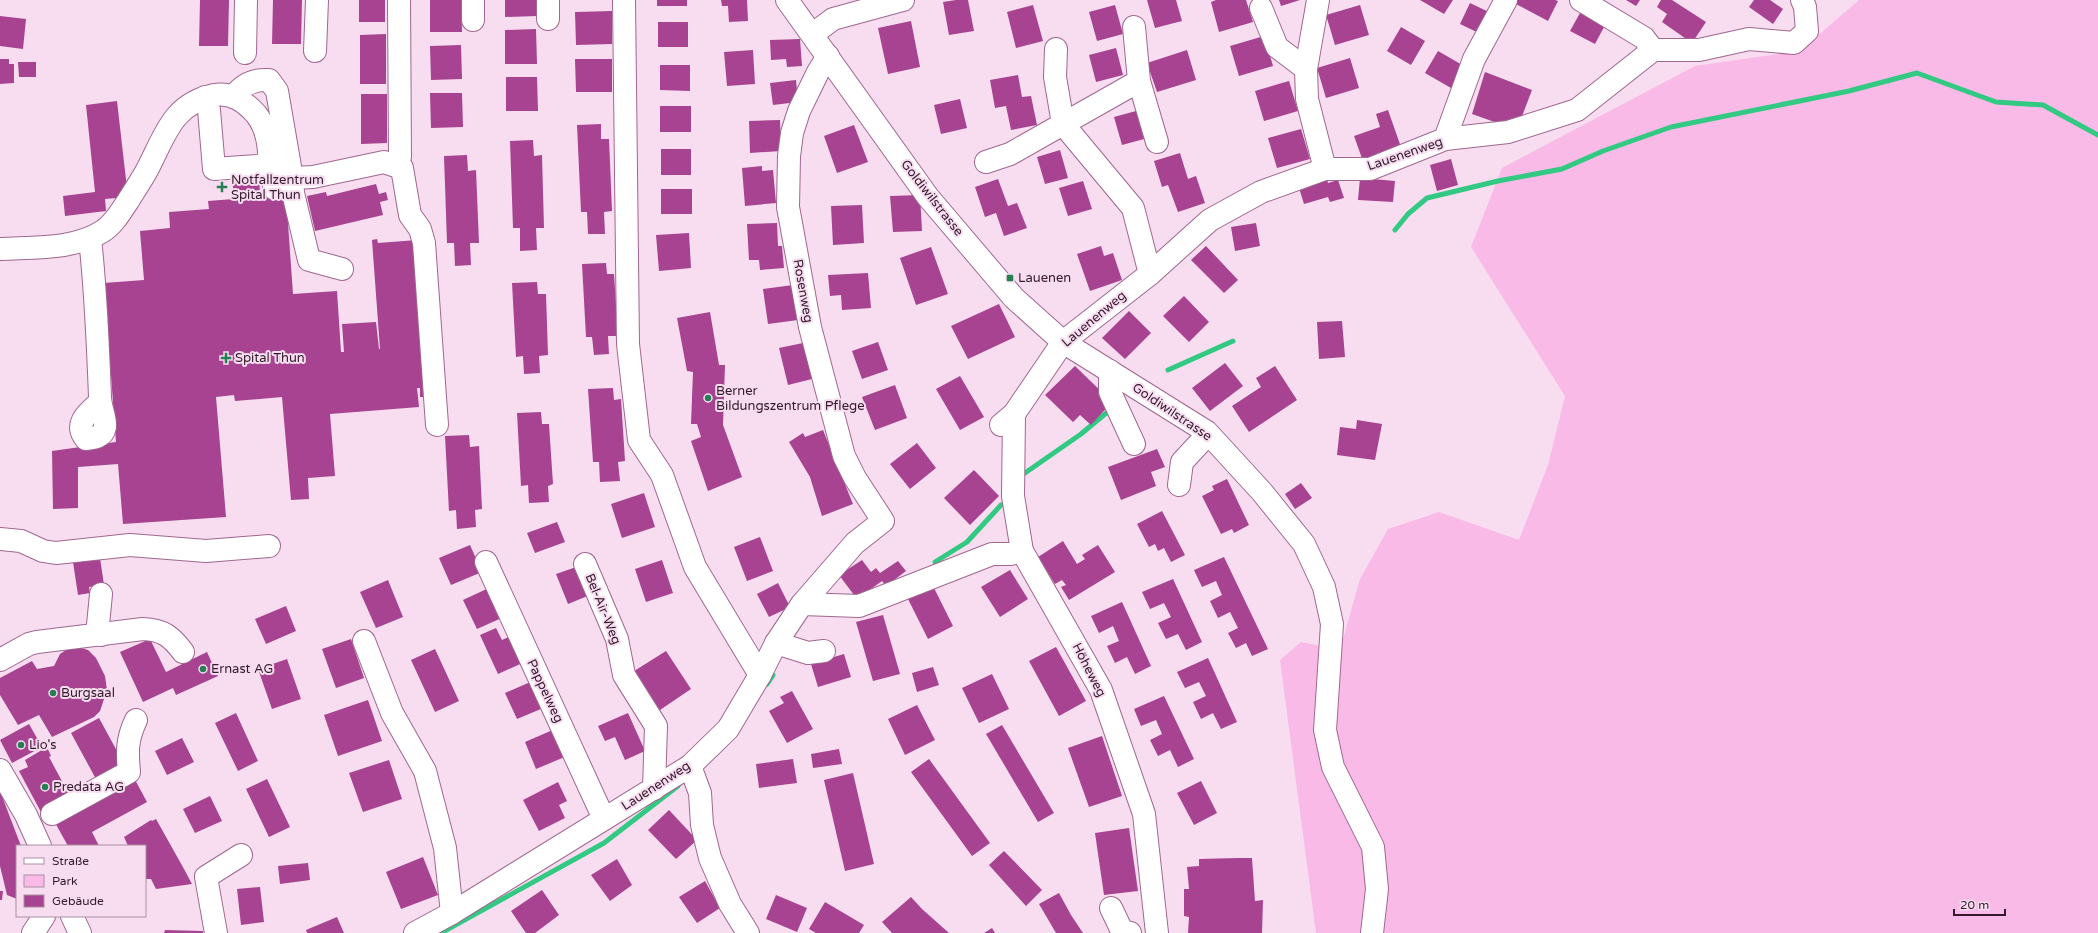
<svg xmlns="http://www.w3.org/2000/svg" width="2098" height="933" font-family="'Varela Round',sans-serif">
	<rect width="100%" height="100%" fill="#f7ddef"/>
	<polygon fill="#f9bae7" points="1859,0 2098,0 2098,933 1316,933 1280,660 1301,642 1340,650 1360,579 1388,529 1439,512 1519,540 1548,465 1565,396 1471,247 1502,168 1695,66 1800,51"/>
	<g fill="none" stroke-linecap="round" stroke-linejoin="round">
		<g stroke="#32c983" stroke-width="5">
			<polyline points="1395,230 1408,214 1427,198 1498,181 1562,169 1603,151 1671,127 1849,91 1917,73 1996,102 2043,105 2098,135"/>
			<polyline points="1168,370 1233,341"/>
			<polyline points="1025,473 1081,434 1111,409"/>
			<polyline points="935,562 967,542 1001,505"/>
			<polyline points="767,684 773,675"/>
			<polyline points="441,933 604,843 678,786"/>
		</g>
	</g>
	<g fill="#a74390">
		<polygon points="200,0 229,0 228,46 199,46"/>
		<polygon points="273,0 302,0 301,44 272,44"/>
		<rect x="359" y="0" width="26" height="22"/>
		<polygon points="430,0 461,0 462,32 430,32"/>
		<polygon points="505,0 536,0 537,16 505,17"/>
		<rect x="657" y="0" width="30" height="6"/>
		<polygon points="721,0 747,0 748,21 729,22 728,6 722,6"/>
		<polygon points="956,0 968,0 974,31 949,35 943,2"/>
		<polygon points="1147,0 1176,0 1182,21 1155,28"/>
		<polygon points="1216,0 1246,0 1253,22 1219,32 1211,2"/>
		<polygon points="1279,0 1300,0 1281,6"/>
		<polygon points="1420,0 1453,0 1444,14"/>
		<polygon points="1516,0 1555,0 1558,1 1548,21 1514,3"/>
		<polygon points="1626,0 1640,0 1636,6"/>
		<polygon points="1661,0 1672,0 1706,22 1692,43 1662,22 1667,14 1657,7"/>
		<polygon points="1754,0 1770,0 1783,9 1773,24 1749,7"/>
		<polygon points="1470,3 1493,14 1483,35 1460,24"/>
		<polygon points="1033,5 1043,41 1016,48 1007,12"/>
		<polygon points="1115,5 1123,34 1097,41 1089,12"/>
		<polygon points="1360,5 1369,35 1335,45 1326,15"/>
		<polygon points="612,11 612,44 576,45 575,12"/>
		<polygon points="1580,13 1604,27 1595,44 1570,31"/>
		<polygon points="0,16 26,19 23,49 0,46"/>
		<polygon points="911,21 920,67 888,74 878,28"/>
		<rect x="658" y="22" width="30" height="25"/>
		<polygon points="1401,27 1425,41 1411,65 1387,51"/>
		<polygon points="536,29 537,64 505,64 505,30"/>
		<polygon points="386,34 386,84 360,84 360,35"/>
		<polygon points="1264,36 1273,66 1239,76 1230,46"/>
		<polygon points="800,39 802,66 787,67 786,59 771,60 770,40"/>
		<polygon points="461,45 462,79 431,80 430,46"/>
		<polygon points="1116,48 1123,75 1096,82 1089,55"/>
		<polygon points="753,50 755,84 727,86 724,52"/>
		<polygon points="1187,50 1196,80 1157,92 1147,63"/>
		<polygon points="1438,51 1464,66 1451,88 1425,73"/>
		<polygon points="1350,58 1359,88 1326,98 1317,68"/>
		<polygon points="0,59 9,59 9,64 14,64 14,83 0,84"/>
		<polygon points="575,59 612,59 612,92 576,92"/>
		<polygon points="18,62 36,62 36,77 19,77"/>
		<polygon points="660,65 690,65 690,91 660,90"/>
		<polygon points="1485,72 1532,90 1521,119 1503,125 1472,114"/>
		<polygon points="1018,75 1022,97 1031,96 1037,125 1011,130 1006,106 995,108 990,80"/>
		<polygon points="506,77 537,77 538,111 506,111"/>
		<polygon points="796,80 798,102 773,105 770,83"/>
		<polygon points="1289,81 1298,111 1264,121 1255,91"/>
		<polygon points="430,93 462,93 463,127 431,128"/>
		<polygon points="361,94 387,94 387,143 361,144"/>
		<polygon points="960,99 967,128 941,134 934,105"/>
		<polygon points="117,101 128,197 105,199 106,211 65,216 63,196 95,192 86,105"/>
		<rect x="660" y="106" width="31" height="26"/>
		<polygon points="1388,110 1402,150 1364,164 1354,136 1380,127 1376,114"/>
		<polygon points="1136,111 1144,139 1122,145 1114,117"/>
		<polygon points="780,120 781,151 750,153 749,121"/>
		<polygon points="601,124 601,139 609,139 612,211 604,212 605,234 588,234 587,212 581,212 577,125"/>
		<polygon points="854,125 868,162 837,173 824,136"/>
		<polygon points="1301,129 1310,159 1277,168 1268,138"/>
		<polygon points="533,140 534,156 542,155 544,228 536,228 537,250 520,251 520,228 513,228 510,141"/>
		<rect x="661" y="149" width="30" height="26"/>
		<polygon points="1060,150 1068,178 1045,184 1037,157"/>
		<polygon points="1180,153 1188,179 1196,176 1205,203 1178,212 1168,185 1162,187 1154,161"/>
		<polygon points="467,155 468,171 476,170 479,243 470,243 471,265 455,266 454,243 447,243 444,156"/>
		<polygon points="1451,159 1458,185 1437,191 1430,165"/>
		<polygon points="762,166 762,171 773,170 776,203 745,206 742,168"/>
		<polygon points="259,172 260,197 286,195 293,294 337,291 341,352 344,352 342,324 376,322 379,349 380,349 372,240 377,239 378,243 417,240 425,397 420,397 420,388 417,388 419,407 330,414 335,476 308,478 309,499 291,500 282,397 235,401 234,395 216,397 226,517 123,524 118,464 78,467 78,508 53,509 52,451 116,442 104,283 144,280 140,231 170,228 169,212 209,209 208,201 234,199 232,174"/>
		<polygon points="1360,178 1395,181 1393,202 1358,200"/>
		<polygon points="998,179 1008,206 1017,203 1027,228 1004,236 996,213 985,217 975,187"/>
		<polygon points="1327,179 1328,183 1338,180 1344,198 1330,202 1328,197 1304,204 1299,188"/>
		<polygon points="1083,181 1092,209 1068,216 1059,188"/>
		<polygon points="376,184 379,194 386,192 388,200 380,202 383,215 315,231 307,196 326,192 327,196"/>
		<rect x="661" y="189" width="31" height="25"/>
		<polygon points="920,195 922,231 893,232 890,196"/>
		<polygon points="862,205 864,243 833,245 831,206"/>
		<polygon points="777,223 778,246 782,246 784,268 760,270 759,260 749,260 747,224"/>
		<polygon points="1256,223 1260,246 1235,251 1231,227"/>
		<polygon points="689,233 691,268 659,271 656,235"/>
		<polygon points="1101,246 1104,256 1113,253 1122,280 1090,291 1077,254"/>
		<polygon points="1206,246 1238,280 1224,293 1191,260"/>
		<polygon points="931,247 948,294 916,305 900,258"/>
		<polygon points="606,263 607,274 614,274 618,336 608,336 609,354 594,355 592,337 586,337 582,264"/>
		<polygon points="868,273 871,308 842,310 841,295 830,296 828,275"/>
		<polygon points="537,282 538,294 546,294 548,355 539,356 540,373 524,374 523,356 516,357 512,283"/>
		<polygon points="793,285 798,320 768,324 763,289"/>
		<polygon points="1184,296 1209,322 1189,342 1163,316"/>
		<polygon points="999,304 1015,337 968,359 951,326"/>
		<polygon points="1129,311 1151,333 1125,359 1102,338"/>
		<polygon points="710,312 719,365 725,365 723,425 742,477 708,491 691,441 701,437 697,424 691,424 693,372 687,371 677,318"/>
		<polygon points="1342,321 1345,357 1319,359 1317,322"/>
		<polygon points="878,342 888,370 862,379 852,351"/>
		<polygon points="803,343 812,379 788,385 779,348"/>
		<polygon points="1225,363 1243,386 1210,411 1192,388"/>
		<polygon points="1075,366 1112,402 1091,425 1080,415 1073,422 1045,395"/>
		<polygon points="1275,366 1297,400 1249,432 1232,406 1261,387 1256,378"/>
		<polygon points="960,376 984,417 960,430 936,389"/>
		<polygon points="895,385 907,418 875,430 862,397"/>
		<polygon points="613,388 614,400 621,399 625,461 618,462 620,481 600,482 599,462 593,462 588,389"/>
		<polygon points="541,412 542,424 549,424 553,484 548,486 549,502 529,503 528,485 521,486 517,413"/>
		<polygon points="1357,420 1382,424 1375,460 1337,455 1340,427 1356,429"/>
		<polygon points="823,430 853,504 822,516 810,477 789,442 803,433 805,437"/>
		<polygon points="469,435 470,447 479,446 482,509 475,510 476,527 457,529 456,510 449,511 445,436"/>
		<polygon points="917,443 936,468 910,489 890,464"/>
		<polygon points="1157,449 1165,467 1151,472 1156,486 1121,500 1108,467"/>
		<polygon points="974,470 999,496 970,525 944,498"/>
		<polygon points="1227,479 1249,525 1234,533 1232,529 1221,534 1202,496 1214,490 1212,486"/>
		<polygon points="1301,483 1312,498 1295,509 1285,494"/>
		<polygon points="644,493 655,527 622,538 611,504"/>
		<polygon points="1162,511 1185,555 1171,562 1164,548 1158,551 1155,544 1149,547 1137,524"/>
		<polygon points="557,522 565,542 535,553 527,533"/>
		<polygon points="760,537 773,571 747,581 734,547"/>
		<polygon points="1063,541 1077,564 1085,559 1082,555 1098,545 1115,572 1069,600 1061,587 1066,585 1062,580 1055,584 1038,557"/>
		<polygon points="470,545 482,572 451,585 439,558"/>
		<polygon points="1224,557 1268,649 1252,656 1246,643 1236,648 1228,633 1238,628 1230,612 1218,618 1210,601 1222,595 1216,581 1202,587 1194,570"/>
		<polygon points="100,558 104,585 89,587 90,593 78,595 73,562"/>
		<polygon points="662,560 673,593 646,602 635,569"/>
		<polygon points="862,560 871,572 876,568 880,573 898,561 906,571 886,586 882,581 857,599 839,575"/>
		<polygon points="579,566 590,595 568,604 556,574"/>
		<polygon points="1010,570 1028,599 1000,617 981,587"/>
		<polygon points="1173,579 1202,642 1186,650 1178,634 1166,639 1158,623 1171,617 1164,603 1150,609 1142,592"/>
		<polygon points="388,580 403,617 376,628 360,592"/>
		<polygon points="778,583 790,607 769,617 757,594"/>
		<polygon points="932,584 953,626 928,639 907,597"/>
		<polygon points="493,586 506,616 477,629 463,600"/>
		<polygon points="1122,602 1151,666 1135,674 1127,657 1115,663 1107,646 1119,641 1113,626 1099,633 1091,616"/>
		<polygon points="286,606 296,631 266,644 255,619"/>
		<polygon points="883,615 900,674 873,681 856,622"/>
		<polygon points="496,628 502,640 515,634 527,661 498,674 480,635"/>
		<polygon points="150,639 166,672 207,652 218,676 176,695 173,688 143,702 120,652"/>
		<polygon points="351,639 364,678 336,688 322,649"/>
		<polygon points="78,647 88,650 96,658 105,676 107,690 100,711 94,717 52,737 39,715 18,725 0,695 0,678 32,661 37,669 54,666 60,654 69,648"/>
		<polygon points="1056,647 1086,701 1059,716 1029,661"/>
		<polygon points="435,649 459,701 435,712 411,660"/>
		<polygon points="666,651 691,689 657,712 631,673"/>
		<polygon points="844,654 851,677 818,687 811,664"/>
		<polygon points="1208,658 1237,722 1221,729 1213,713 1201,719 1193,702 1206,696 1199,682 1185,688 1177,672"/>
		<polygon points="287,659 301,699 272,709 258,669"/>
		<polygon points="933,667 939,685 917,692 912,673"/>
		<polygon points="992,674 1009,709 979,723 962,688"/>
		<polygon points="535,680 548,706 517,719 505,693"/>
		<polygon points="792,691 813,729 787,743 769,711 784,703 780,697"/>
		<polygon points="1164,696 1194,759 1178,767 1170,750 1158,756 1150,740 1162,734 1156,720 1141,726 1134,709"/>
		<polygon points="368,700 382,741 338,756 324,715"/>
		<polygon points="917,705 935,740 905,755 888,719"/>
		<polygon points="236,713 258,761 238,771 215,723"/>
		<polygon points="628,713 645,751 625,760 615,737 605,741 598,726"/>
		<polygon points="99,718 124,764 96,779 71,733"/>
		<polygon points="29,724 42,747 12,763 0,740"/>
		<polygon points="1002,725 1054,813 1038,822 986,734"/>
		<polygon points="555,729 567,756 536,769 525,742"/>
		<polygon points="1102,736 1122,796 1089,807 1068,748"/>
		<polygon points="182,738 194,762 167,775 155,751"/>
		<polygon points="47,747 51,756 49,757 71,798 42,814 19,771 28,767 25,760"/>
		<polygon points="839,749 842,764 813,768 811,754"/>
		<polygon points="793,759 797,783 759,788 756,764"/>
		<polygon points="929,759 990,843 972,856 911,772"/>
		<polygon points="389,760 402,799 363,812 349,773"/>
		<polygon points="853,773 874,864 845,871 824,780"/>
		<polygon points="133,776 147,802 92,832 99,846 68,846 53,819"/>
		<polygon points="267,779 290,827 269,837 246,789"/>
		<polygon points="1201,781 1217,813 1194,825 1177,793"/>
		<polygon points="558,782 567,801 559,805 565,818 539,831 523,800"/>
		<polygon points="0,791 21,846 17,846 17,899 7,895 0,866"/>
		<polygon points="210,796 222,821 195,833 183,809"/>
		<polygon points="669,810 697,840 676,859 648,830"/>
		<polygon points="156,819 184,869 192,884 156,889 151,879 145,879 145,846 128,846 124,837 151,820 152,821"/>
		<polygon points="1129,828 1138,891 1104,895 1095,833"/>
		<polygon points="1004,851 1042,890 1026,906 989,865"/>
		<polygon points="423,857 438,895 401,909 386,872"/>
		<polygon points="1238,858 1252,858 1255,901 1263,900 1262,933 1188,933 1189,917 1184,916 1184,889 1189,889 1187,867 1199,866 1199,859"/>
		<polygon points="617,859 632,885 610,901 591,875"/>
		<polygon points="308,863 310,880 280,884 278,866"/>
		<polygon points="705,881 720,908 697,923 679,897"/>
		<polygon points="260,887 264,922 241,925 237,889"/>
		<polygon points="542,890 559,915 535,933 526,933 511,911"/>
		<polygon points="0,891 3,891 2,900 0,900"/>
		<polygon points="1059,893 1071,915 1083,933 1056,933 1039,904"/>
		<polygon points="776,895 807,908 797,932 766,919"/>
		<polygon points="911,897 922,909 949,933 892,933 882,922"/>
		<polygon points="825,902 864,925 859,933 816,933 809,929"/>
		<polygon points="337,917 344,933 307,933 306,930"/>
		<polygon points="992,928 995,933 984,933"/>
		<polygon points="165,930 203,931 203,933 164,933"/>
	</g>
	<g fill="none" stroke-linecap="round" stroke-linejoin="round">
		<defs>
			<g id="minor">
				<polyline points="399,0 400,157"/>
				<polyline points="473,0 473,20"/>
				<polyline points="624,0 628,344 639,440 662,475 695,567 760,675"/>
				<polyline points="787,0 928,197 1014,298 1063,342 1207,432 1262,492 1304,544 1324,587 1332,624 1325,730 1333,767 1373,847 1377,889 1372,933"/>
				<polyline points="1318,0 1306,69 1307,99 1325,169"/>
				<polyline points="1581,0 1644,38 1653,50"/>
				<polyline points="1261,8 1277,47 1306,69"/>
				<polyline points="548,19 548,0"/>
				<polyline points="1134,27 1139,81 1063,124 1133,208 1150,274"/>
				<polyline points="813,34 833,19 903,0"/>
				<polyline points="315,51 317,0"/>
				<polyline points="245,53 246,0"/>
				<polyline points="1139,81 1157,142"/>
				<path d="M234,96c9,-12 20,-17 35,-16l8,11 15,87 21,-1 71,-15 18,6 8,47 10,14 4,14 13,182"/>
				<polyline points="1445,139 1474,59 1506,0"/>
				<polyline points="986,162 1010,154 1063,124 1055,77 1056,49"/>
				<polyline points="269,165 275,189"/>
				<polyline points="292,178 293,193 309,260 342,269"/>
				<path d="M90,239c6,52 8,105 10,158 0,10 6,20 5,30 -2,10 -10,11 -19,12 -13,-16 3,-27 14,-37"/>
				<path d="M0,249c33,-2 74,1 103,-18 11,-7 18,-20 25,-30 6,-10 13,-20 19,-31 18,-34 25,-66 67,-75 18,-3 31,7 42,19 11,14 14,33 13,51l-55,4 -5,-59 -4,-13"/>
				<polyline points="1110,371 1110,392 1134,444"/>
				<polyline points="1014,414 1013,496 1022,551 1101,690 1144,814 1157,933"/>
				<polyline points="1001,425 1014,414 1063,342 1150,274 1210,220 1261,192 1325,169 1370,169 1445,139 1508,132 1577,110 1653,50 1699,50 1749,39 1794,43 1807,31 1805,7 1802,0"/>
				<polyline points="1179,485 1182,462 1208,434"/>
				<polyline points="0,539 21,541 43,551 56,553 130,545 206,551 269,546"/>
				<polyline points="486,562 604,819"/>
				<polyline points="585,564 617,639 624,675 656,726 654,789"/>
				<polyline points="101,594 98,625 101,635"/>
				<polyline points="802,604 859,606 992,554 1011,554 1022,551"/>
				<polyline points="364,641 392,713 425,771 445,848 452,913"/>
				<polyline points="776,643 808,653 824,651"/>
				<path d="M0,660l29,-16 8,-2 106,-13c20,1 28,7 40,23"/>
				<polyline points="690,766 700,793 702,825 710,858 730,904 748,933"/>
				<path d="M52,814l77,-42c-2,-21 -2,-33 7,-52"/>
				<polyline points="1111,908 1122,931 1130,933"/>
				<polyline points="33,933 44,916"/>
				<polyline points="216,933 206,877 241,855"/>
				<polyline points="415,933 452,913 690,766 728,729 760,675 776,643 802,604 855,543 883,521 855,478 844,456 810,327 788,207 789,156 792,133 799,111 818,72 828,56"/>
			</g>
			<g id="major">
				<polyline points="0,770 26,815 40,846"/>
				<polyline points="72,916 80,933"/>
			</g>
		</defs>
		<use href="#minor" stroke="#a06790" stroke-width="24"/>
		<use href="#major" stroke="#a06790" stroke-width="24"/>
		<use href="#minor" stroke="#fff" stroke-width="22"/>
		<use href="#major" stroke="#fff" stroke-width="22"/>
	</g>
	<g fill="#267f53" stroke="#f7ddef" stroke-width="1.5">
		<path d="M220 181h4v4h4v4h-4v4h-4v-4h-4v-4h4z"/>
		<rect x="1006" y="274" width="8" height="8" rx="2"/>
		<path d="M224 352h4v4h4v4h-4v4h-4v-4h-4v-4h4z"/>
		<circle cx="708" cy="398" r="4"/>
		<circle cx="203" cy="669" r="4"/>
		<circle cx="53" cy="693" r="4"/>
		<circle cx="21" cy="745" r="4"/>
		<circle cx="45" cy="787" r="4"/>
	</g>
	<g text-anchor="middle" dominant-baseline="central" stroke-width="4" stroke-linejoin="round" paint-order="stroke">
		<g font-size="13" fill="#341c2e" stroke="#f7ddef">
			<text transform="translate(1405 154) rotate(-19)">Lauenenweg</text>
			<text transform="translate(932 198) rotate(52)">Goldiwilstrasse</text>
			<text transform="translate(803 291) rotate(80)">Rosenweg</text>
			<text transform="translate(1094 319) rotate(-40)">Lauenenweg</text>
			<text transform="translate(1172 412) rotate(34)">Goldiwilstrasse</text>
			<text transform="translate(603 609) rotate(68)">Bel-Air-Weg</text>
			<text transform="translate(1089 670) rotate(63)">Höheweg</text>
			<text transform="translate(545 691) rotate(65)">Pappelweg</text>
			<text transform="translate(656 786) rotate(-33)">Lauenenweg</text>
		</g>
		<g font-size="13" fill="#341c2e" stroke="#f7ddef" text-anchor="start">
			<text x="231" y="180">Notfallzentrum<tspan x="231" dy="15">Spital Thun</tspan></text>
			<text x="1018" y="278">Lauenen</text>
			<text x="235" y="358">Spital Thun</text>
			<text x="716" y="391">Berner<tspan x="716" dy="15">Bildungszentrum Pflege</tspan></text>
			<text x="211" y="669">Ernast AG</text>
			<text x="61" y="693">Burgsaal</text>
			<text x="29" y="745">Lio's</text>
			<text x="53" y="787">Predata AG</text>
		</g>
	</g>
	<rect x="16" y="845" width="130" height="72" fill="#f7ddef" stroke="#a990a2"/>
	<rect x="24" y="858" width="20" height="6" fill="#ffffff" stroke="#a990a2"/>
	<text x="52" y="865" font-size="12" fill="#341c2e">Straße</text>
	<rect x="24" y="875" width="20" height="12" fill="#f9bae7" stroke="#a990a2"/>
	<text x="52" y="885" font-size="12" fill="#341c2e">Park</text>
	<rect x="24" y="895" width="20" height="12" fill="#a74390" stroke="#a990a2"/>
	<text x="52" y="905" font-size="12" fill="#341c2e">Gebäude</text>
	<path d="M1954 909v6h51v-6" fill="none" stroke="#341c2e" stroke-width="2"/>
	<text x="1960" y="909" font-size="12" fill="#341c2e" stroke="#f7ddef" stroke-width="3" paint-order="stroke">20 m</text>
</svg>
